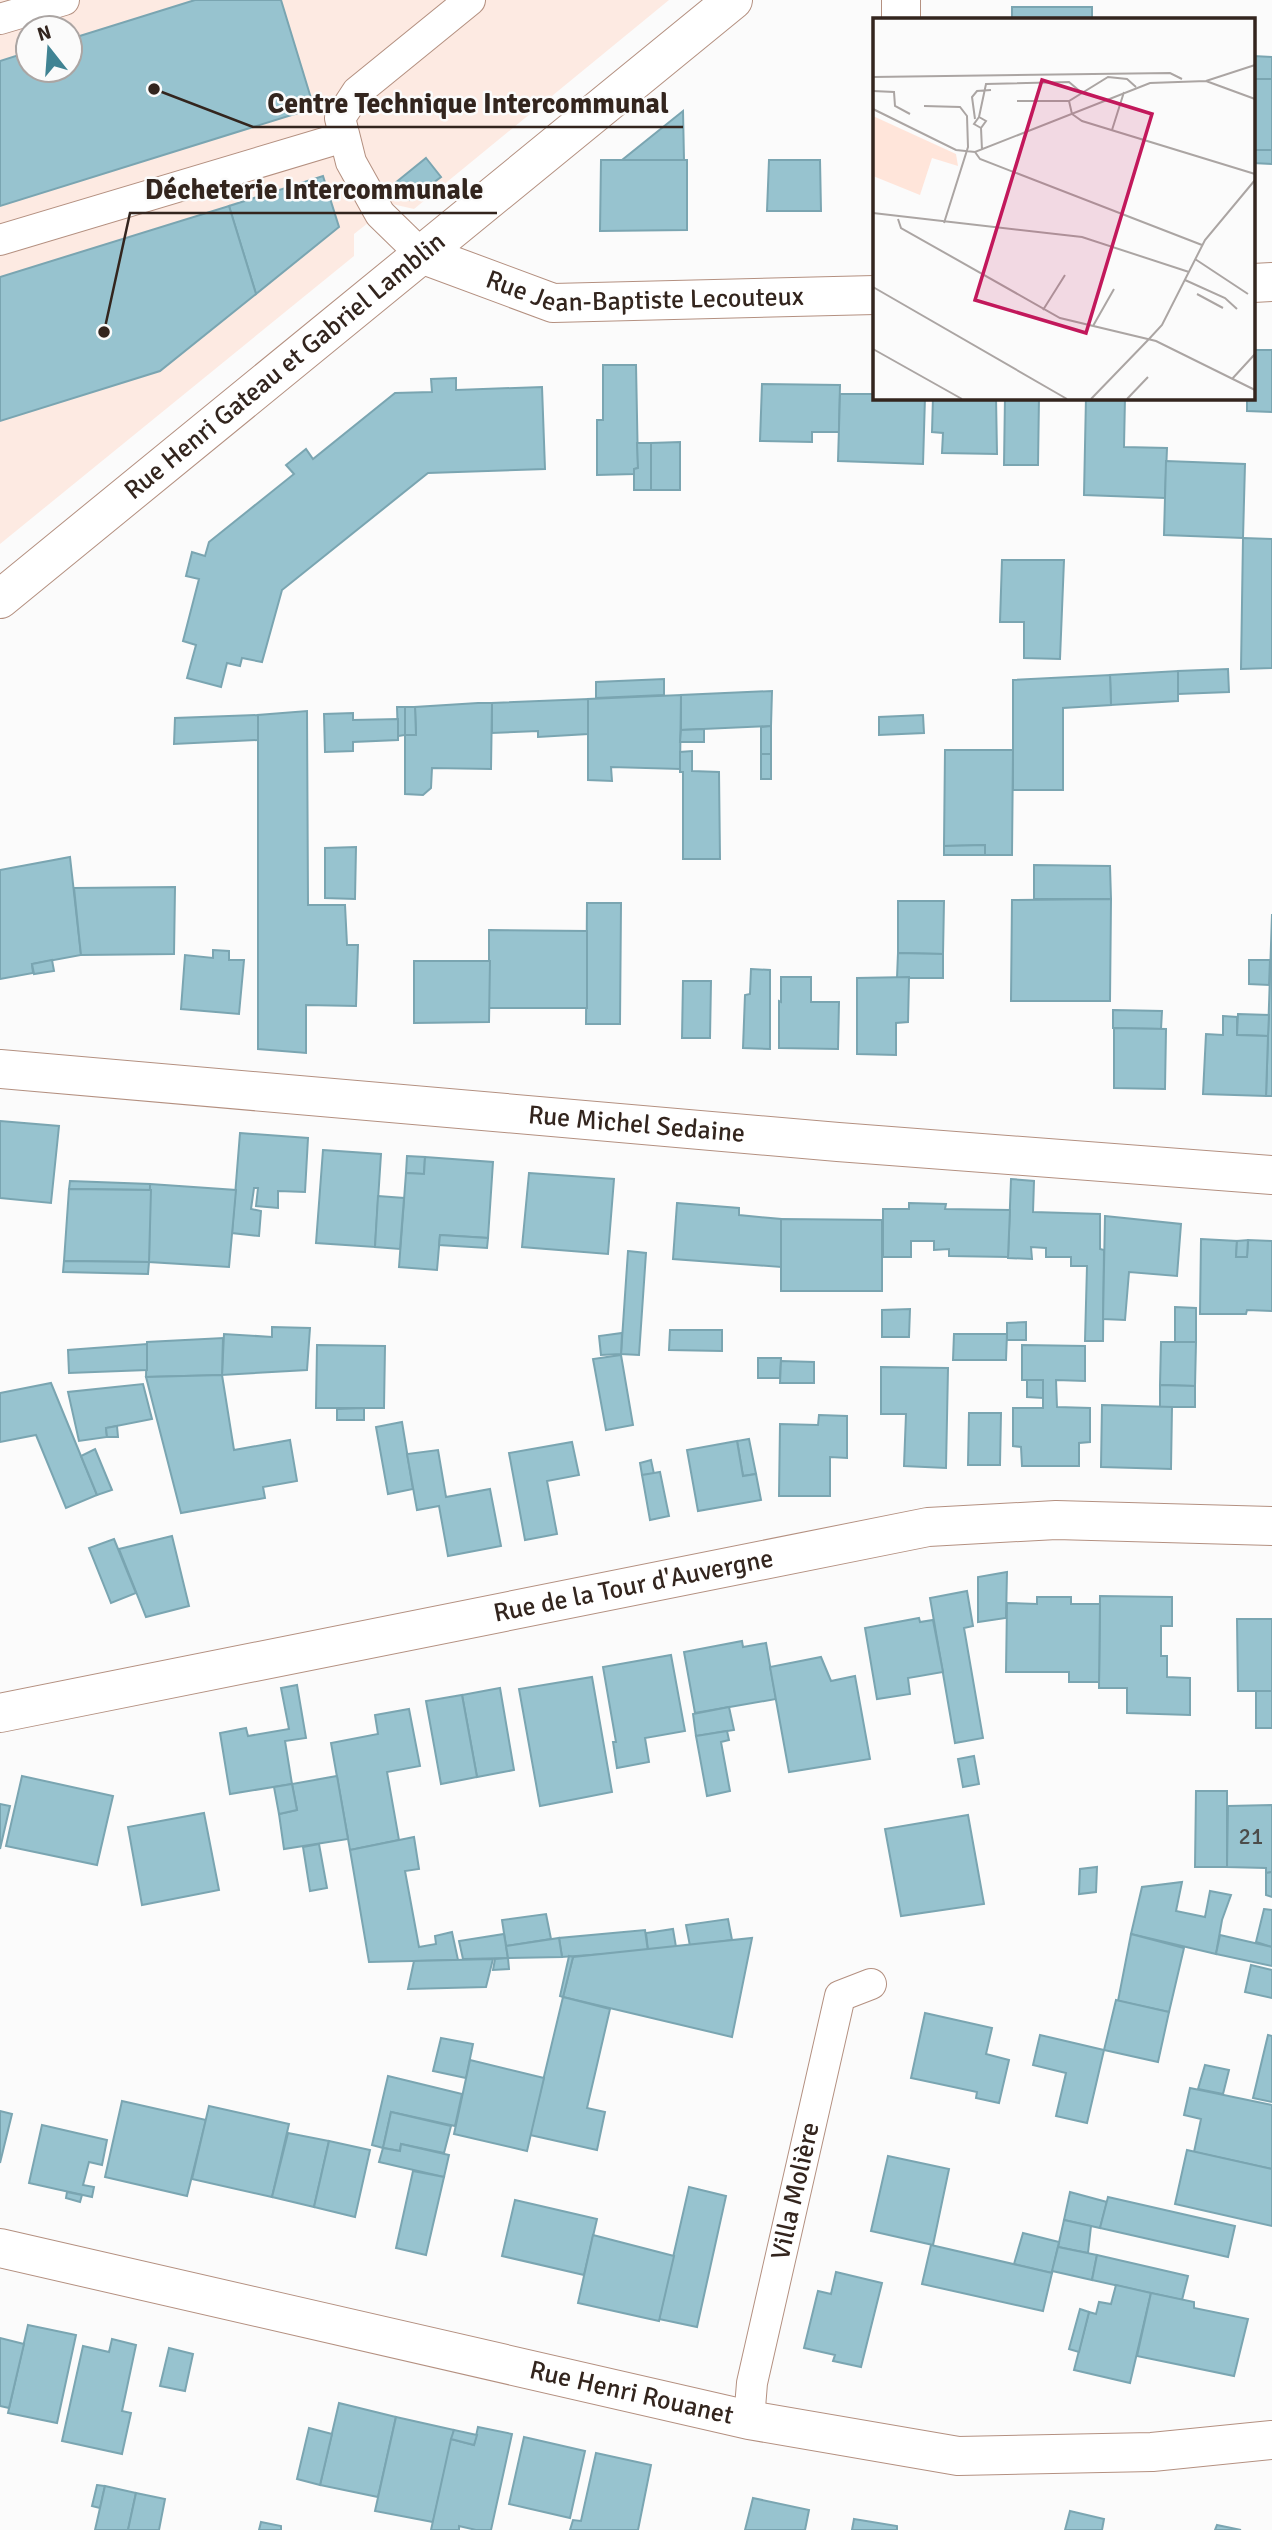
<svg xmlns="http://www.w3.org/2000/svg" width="1272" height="2530" font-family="Signika,sans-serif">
	<rect width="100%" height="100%" fill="#fbfbfb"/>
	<path fill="#fdeae2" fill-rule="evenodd" d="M0,0h669l-255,209 -22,-5 -38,30v22l-354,288zM28,28h42v42h-42z"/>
	<g fill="#97c3cf" stroke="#7aa5b1" stroke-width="2">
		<polygon points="195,0 281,0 314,108 0,206 0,61 28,52 28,70 70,70 70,39"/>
		<rect x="1012" y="7" width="80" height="12"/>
		<polygon points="1253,56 1272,57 1272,79 1253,79"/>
		<rect x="1253" y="79" width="19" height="71"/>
		<polygon points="683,111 684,160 622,160"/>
		<polygon points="1253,150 1272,150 1272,164 1253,163"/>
		<polygon points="426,158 441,177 410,200 395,183"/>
		<polygon points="601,160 687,160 687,230 600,231"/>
		<polygon points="769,160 820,160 821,211 767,211"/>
		<polygon points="323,176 339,227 256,294 229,206"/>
		<polygon points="229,206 256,294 160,371 0,421 0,277"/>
		<polygon points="1253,350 1272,350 1272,412 1247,411 1247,397 1253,397"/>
		<polygon points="603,365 636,365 638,468 634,469 634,474 597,475 597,420 603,420"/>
		<polygon points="456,378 456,390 542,387 545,469 428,473 282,590 262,662 242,658 240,666 227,663 221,687 187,678 196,645 183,641 199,579 186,576 192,552 205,556 209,542 294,474 286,465 306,449 313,459 395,393 432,392 431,379"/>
		<polygon points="762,384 840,385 839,432 812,432 812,442 760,441"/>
		<polygon points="840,394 875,394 875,397 925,397 923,464 838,461"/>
		<polygon points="933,397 996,397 997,454 942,453 943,433 932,432"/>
		<polygon points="1005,397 1039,397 1038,465 1004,465"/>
		<polygon points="1086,397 1125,397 1124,447 1167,448 1165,498 1084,495"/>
		<polygon points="680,442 680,490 651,490 651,443"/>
		<polygon points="637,443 651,443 651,490 634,490 634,469 638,468"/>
		<polygon points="1166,461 1245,464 1243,538 1164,535"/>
		<polygon points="1243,538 1272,539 1272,668 1241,669"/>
		<polygon points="1002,560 1064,560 1060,659 1024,658 1024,622 1000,622"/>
		<polygon points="1228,669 1229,692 1178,694 1178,671"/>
		<polygon points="1178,671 1178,701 1111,705 1110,675"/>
		<polygon points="1110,675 1111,705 1063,708 1063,790 1013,790 1013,680"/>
		<polygon points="664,679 664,695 596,698 596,682"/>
		<polygon points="772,691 771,726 681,730 681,695"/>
		<polygon points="681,695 680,769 611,767 612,781 588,780 588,699"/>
		<polygon points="588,699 588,734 538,737 538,731 492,733 492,703"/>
		<polygon points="478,703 492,703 491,769 432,768 431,788 423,795 405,794 405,735 416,735 415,707"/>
		<polygon points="397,707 405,707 405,735 398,736"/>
		<polygon points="405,707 415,707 416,735 405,735"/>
		<polygon points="307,711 308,905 345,905 347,945 358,945 356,1006 306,1005 306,1053 258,1049 258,715"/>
		<polygon points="353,713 353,720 398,719 398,740 353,742 353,751 325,752 324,714"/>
		<polygon points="258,715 258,740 174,744 175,718"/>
		<polygon points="923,715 924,733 879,735 879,717"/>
		<polygon points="771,726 771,754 761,754 761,727"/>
		<polygon points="704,729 704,742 680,742 681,730"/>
		<polygon points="945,750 1013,750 1012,855 985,855 985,845 944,846"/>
		<polygon points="692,751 692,771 719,772 720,859 683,859 683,772 680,772 680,752"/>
		<rect x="761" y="754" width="10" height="25"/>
		<polygon points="985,845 985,855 944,855 944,846"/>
		<polygon points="356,847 355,899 325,898 325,848"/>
		<polygon points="70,857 81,955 32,964 33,973 0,979 0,870"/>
		<polygon points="1034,865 1110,866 1111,899 1034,899"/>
		<polygon points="175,887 174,954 81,955 74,888"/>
		<polygon points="1111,899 1110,1001 1011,1001 1012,900"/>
		<polygon points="898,901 944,901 943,954 898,953"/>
		<polygon points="587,903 621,903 620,1024 586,1024"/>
		<polygon points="1272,914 1272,1096 1266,1096"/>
		<polygon points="489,930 587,931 587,1008 489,1008"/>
		<polygon points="213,950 229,951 229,960 244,960 239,1014 181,1009 185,955 213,958"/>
		<polygon points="898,953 943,954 943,978 897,978"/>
		<polygon points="52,960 54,971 34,974 32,964"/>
		<polygon points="1249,960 1270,960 1269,985 1249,984"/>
		<polygon points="414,961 490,961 489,1022 414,1023"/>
		<polygon points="751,969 770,970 770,1049 743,1048 745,995 750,994"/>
		<polygon points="781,977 811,977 811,1002 839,1002 838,1049 779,1048 779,1001 781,1002"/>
		<polygon points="909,977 908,1022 896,1023 896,1055 857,1054 857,978"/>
		<polygon points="683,981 711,981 710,1038 682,1038"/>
		<polygon points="1113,1010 1162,1011 1161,1029 1113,1028"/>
		<polygon points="1238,1014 1269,1015 1268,1036 1237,1035"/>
		<polygon points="1223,1016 1237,1017 1237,1035 1268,1036 1266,1096 1203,1094 1206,1034 1223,1035"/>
		<polygon points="1114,1028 1166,1029 1165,1089 1114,1088"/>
		<polygon points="0,1121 59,1126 51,1203 0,1198"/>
		<polygon points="240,1133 308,1138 305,1192 278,1191 278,1208 256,1206 258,1188 254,1188 251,1209 261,1211 259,1236 232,1233"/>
		<polygon points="323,1150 381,1154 375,1247 316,1243"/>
		<polygon points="407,1156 425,1157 424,1174 406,1173"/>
		<polygon points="425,1157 493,1162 488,1238 440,1235 437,1270 399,1267 406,1173 424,1174"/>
		<polygon points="529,1173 614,1179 608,1254 522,1247"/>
		<polygon points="1011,1179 1034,1181 1033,1212 1100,1214 1100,1249 1104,1250 1103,1341 1085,1341 1087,1266 1071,1266 1071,1257 1046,1257 1046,1248 1031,1247 1032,1259 1008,1258"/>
		<polygon points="70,1181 150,1184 151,1190 69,1189"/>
		<polygon points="150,1184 236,1190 229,1267 149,1262"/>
		<polygon points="69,1189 151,1190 149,1262 64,1261"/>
		<polygon points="378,1196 404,1198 400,1249 375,1247"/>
		<polygon points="677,1203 739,1208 739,1215 781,1219 781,1267 673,1259"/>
		<polygon points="909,1203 946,1204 945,1209 1010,1210 1008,1257 949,1256 949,1249 934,1250 934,1241 911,1241 911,1257 883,1257 883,1209 909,1209"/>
		<polygon points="1105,1216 1181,1224 1177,1276 1129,1272 1125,1320 1103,1319"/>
		<polygon points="781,1219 882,1220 882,1291 781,1291"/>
		<polygon points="440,1235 488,1238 487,1248 439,1245"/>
		<polygon points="1201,1239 1237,1241 1236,1257 1247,1257 1248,1240 1272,1241 1272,1311 1247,1310 1246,1314 1200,1314"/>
		<polygon points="1248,1240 1247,1257 1236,1257 1237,1241"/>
		<polygon points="628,1251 646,1253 639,1355 621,1354"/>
		<polygon points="64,1261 149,1262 148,1274 63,1272"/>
		<polygon points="1175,1307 1196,1308 1196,1342 1175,1342"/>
		<polygon points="910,1309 909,1337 882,1337 882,1310"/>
		<polygon points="1026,1322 1026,1340 1007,1340 1007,1323"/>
		<polygon points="272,1327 310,1328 307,1370 222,1375 224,1334 272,1337"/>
		<polygon points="670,1330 722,1330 722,1351 669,1350"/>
		<polygon points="622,1333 621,1354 601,1355 599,1336"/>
		<polygon points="954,1334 1007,1334 1006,1360 953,1360"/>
		<polygon points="223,1338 222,1375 146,1377 147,1342"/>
		<polygon points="1161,1342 1196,1342 1195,1386 1160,1385"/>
		<polygon points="147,1344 147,1370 69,1373 68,1350"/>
		<polygon points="317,1345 385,1346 384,1408 316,1408"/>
		<polygon points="1022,1345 1085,1346 1085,1381 1056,1380 1057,1407 1090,1408 1090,1442 1079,1443 1079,1466 1022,1466 1021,1447 1013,1446 1013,1408 1043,1408 1043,1380 1022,1380"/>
		<polygon points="621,1355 633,1425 606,1430 593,1359"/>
		<polygon points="758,1358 781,1358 780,1378 758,1378"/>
		<polygon points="781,1361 814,1362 814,1383 780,1383"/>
		<polygon points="881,1367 948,1368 946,1468 904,1466 906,1414 881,1414"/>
		<polygon points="222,1375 234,1450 290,1440 297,1481 263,1487 265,1498 181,1513 146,1377"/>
		<polygon points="1027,1380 1043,1380 1043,1398 1027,1397"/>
		<polygon points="51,1383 97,1495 66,1508 36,1435 0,1442 0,1393"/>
		<polygon points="143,1384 152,1419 106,1428 107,1437 79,1441 68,1392"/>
		<polygon points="1160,1385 1195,1386 1195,1407 1160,1407"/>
		<polygon points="1102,1405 1172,1407 1171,1469 1101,1467"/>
		<polygon points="364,1408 364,1420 337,1420 337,1409"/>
		<polygon points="969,1413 1001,1413 1000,1465 968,1465"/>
		<polygon points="819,1415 847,1416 847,1458 830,1457 830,1496 779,1496 780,1424 818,1425"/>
		<polygon points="402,1422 413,1489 388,1494 376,1427"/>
		<polygon points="117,1426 118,1437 107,1437 106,1428"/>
		<polygon points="749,1439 756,1474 743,1476 737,1441"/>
		<polygon points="737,1441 743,1476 756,1474 761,1500 698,1511 687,1450"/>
		<polygon points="572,1442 579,1475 547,1481 557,1534 525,1540 509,1453"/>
		<polygon points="95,1449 112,1490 97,1495 81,1456"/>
		<polygon points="438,1450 446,1497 490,1489 501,1546 448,1556 439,1506 417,1510 407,1454"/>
		<polygon points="651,1460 654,1474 642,1475 640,1463"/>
		<polygon points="660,1472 669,1516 650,1520 642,1475"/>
		<polygon points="172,1536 189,1606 146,1617 119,1549"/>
		<polygon points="114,1539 136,1593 111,1603 89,1548"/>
		<polygon points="1007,1572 1006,1618 978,1622 978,1577"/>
		<polygon points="967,1591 973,1626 964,1628 983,1738 955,1743 930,1598"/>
		<polygon points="1100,1596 1172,1597 1172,1626 1161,1626 1161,1656 1167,1656 1167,1677 1190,1678 1190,1715 1127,1713 1127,1688 1099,1688"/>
		<polygon points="1037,1597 1071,1597 1071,1604 1100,1604 1099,1682 1069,1682 1069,1672 1006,1672 1007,1603 1037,1604"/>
		<polygon points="919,1618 920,1622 933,1620 943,1672 908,1678 910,1694 877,1699 865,1628"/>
		<polygon points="1237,1619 1272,1619 1272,1691 1238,1691"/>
		<polygon points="742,1641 743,1647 766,1643 776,1699 695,1713 684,1652"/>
		<polygon points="671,1655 685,1731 645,1738 649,1762 617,1768 613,1742 616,1742 603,1667"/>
		<polygon points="821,1657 831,1681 855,1676 870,1759 789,1772 770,1667"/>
		<polygon points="592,1677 612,1792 540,1806 519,1689"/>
		<polygon points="297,1685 306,1738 285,1741 292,1784 230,1794 220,1733 246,1728 248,1736 289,1729 281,1688"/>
		<polygon points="500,1688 514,1770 477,1777 462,1695"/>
		<rect x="1256" y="1691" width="16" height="37"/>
		<polygon points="462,1695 477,1777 441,1784 426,1701"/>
		<polygon points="729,1707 734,1730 696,1736 693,1714"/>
		<polygon points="409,1709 420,1766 387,1772 399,1840 350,1850 331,1743 378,1734 375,1715"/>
		<polygon points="727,1731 729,1740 721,1742 730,1791 707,1796 696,1736"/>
		<polygon points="974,1756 979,1784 963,1787 958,1759"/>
		<polygon points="22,1776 113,1796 97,1865 6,1846"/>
		<polygon points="337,1776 348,1839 284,1849 279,1814 297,1810 292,1784"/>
		<polygon points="292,1784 297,1810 279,1814 274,1787"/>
		<polygon points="1196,1791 1227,1791 1227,1867 1195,1867"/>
		<polygon points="0,1804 10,1806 0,1849"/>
		<polygon points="1272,1805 1272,1872 1266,1873 1266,1868 1227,1867 1228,1806"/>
		<polygon points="204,1813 219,1890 142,1905 128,1827"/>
		<polygon points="968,1815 984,1904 901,1916 885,1829"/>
		<polygon points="414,1837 419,1869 405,1871 419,1947 436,1944 435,1936 452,1932 458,1960 369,1962 350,1850"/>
		<polygon points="319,1844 327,1888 310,1891 303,1847"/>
		<polygon points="1097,1867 1096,1892 1079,1894 1080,1869"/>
		<polygon points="1272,1872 1272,1897 1266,1895 1266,1873"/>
		<polygon points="1182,1882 1176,1911 1205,1917 1210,1891 1231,1895 1222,1920 1216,1954 1131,1934 1142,1887"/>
		<polygon points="1264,1909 1272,1910 1272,1947 1256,1942"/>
		<polygon points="546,1914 551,1939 506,1946 502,1920"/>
		<polygon points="728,1919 732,1940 690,1946 686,1925"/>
		<polygon points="673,1929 676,1947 648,1951 646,1933"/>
		<polygon points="645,1930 648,1951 562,1957 559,1938"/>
		<polygon points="504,1934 508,1958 463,1959 459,1941"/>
		<polygon points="1131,1934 1184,1948 1169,2012 1118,2001"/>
		<polygon points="1220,1935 1272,1947 1272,1966 1216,1954"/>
		<polygon points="559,1938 562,1957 508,1958 506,1946"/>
		<polygon points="752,1938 732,2037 563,1997 573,1957"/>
		<polygon points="569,1956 573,1957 563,1997 560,1996"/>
		<polygon points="508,1958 509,1969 493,1970 495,1959"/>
		<polygon points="493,1959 486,1987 408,1989 414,1961"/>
		<polygon points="1251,1965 1272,1970 1272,1998 1245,1992"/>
		<polygon points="563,1997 610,2009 587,2108 605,2112 597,2150 530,2135"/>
		<polygon points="1116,2000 1169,2012 1158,2062 1104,2050"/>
		<polygon points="925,2013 992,2028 986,2054 1009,2060 999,2103 976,2098 977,2092 911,2078"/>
		<polygon points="1040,2035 1104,2050 1087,2123 1056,2116 1066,2073 1033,2065"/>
		<polygon points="1268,2035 1272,2036 1272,2102 1253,2098"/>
		<polygon points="441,2038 473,2044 466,2078 433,2071"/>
		<polygon points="470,2060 544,2078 527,2151 454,2134"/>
		<polygon points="1205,2065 1229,2070 1223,2094 1198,2089"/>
		<polygon points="388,2076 462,2094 455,2126 391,2112 383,2148 372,2145"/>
		<polygon points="1190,2088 1272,2105 1272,2169 1194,2152 1201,2119 1184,2115"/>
		<polygon points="122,2101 206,2120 187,2196 105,2177"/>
		<polygon points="209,2106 289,2124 272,2197 192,2179"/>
		<polygon points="0,2111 12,2114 0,2163"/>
		<polygon points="391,2112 451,2126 444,2153 401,2144 400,2151 383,2148"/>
		<polygon points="42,2125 107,2140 102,2165 89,2162 83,2185 94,2187 92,2197 29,2183"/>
		<polygon points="288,2133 329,2141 314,2207 272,2197"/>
		<polygon points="329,2141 370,2150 355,2217 314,2207"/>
		<polygon points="401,2144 449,2155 444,2177 379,2162 383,2148 400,2151"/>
		<polygon points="1187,2150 1272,2169 1272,2226 1175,2204"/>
		<polygon points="888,2156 949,2169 933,2245 871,2231"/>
		<polygon points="413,2171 444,2177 426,2255 396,2248"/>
		<polygon points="689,2187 726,2196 697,2327 659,2319"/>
		<polygon points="67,2192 82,2195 80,2202 66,2198"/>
		<polygon points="1070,2192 1107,2202 1100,2228 1064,2220"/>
		<polygon points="1108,2197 1235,2226 1228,2257 1100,2228"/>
		<polygon points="515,2200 597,2219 584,2275 502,2256"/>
		<polygon points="1064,2220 1091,2226 1088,2253 1058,2247"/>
		<polygon points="1023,2233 1059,2242 1052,2273 1014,2264"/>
		<polygon points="593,2235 674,2256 659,2321 578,2303"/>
		<polygon points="931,2245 1052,2273 1043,2311 922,2284"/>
		<polygon points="1058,2247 1097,2255 1092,2280 1052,2271"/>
		<polygon points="1097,2255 1188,2276 1182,2300 1092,2280"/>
		<polygon points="836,2272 882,2283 861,2367 833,2361 835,2355 804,2348 818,2291 831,2294"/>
		<polygon points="1116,2285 1151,2293 1130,2383 1074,2370 1089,2312 1096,2314 1099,2302 1111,2304"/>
		<polygon points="1151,2293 1194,2302 1194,2308 1248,2319 1234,2376 1137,2356"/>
		<polygon points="1080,2309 1089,2312 1079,2352 1069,2349"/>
		<polygon points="28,2325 76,2335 57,2423 8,2413"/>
		<polygon points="0,2338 24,2344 9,2408 0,2406"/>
		<polygon points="112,2339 136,2345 122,2411 131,2413 122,2454 62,2441 83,2346 109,2352"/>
		<polygon points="169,2348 193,2354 185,2391 160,2386"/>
		<polygon points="339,2403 396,2417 378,2497 320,2485"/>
		<polygon points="396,2417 454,2430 433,2522 375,2511"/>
		<polygon points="478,2427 512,2434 491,2530 476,2530 459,2526 459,2530 431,2530 451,2439 474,2445"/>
		<polygon points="309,2428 332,2434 320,2485 297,2479"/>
		<polygon points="454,2430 477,2435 474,2445 451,2439"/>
		<polygon points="524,2437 585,2451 570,2518 509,2504"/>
		<polygon points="596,2453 651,2465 638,2530 570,2530 573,2520 581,2521"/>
		<polygon points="97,2485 105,2486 100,2508 92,2506"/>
		<polygon points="105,2486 136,2493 128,2530 95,2530"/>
		<polygon points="136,2493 165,2499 159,2530 128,2530"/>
		<polygon points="753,2498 809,2510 805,2530 745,2530"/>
		<polygon points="1070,2511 1104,2519 1102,2530 1065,2530"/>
		<polygon points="854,2519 897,2526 897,2530 852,2530"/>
		<polygon points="261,2522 281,2526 281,2530 259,2530"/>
		<polygon points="1217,2525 1241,2530 1215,2530"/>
	</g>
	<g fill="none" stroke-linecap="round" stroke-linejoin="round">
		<defs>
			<g id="lane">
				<polyline points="0,19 64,0"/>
				<polyline points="0,240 344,137"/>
				<polyline points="421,254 380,214 351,162 340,118 357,92 470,0"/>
				<path id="s1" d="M749,2420l3,-37 88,-387 31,-12"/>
			</g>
			<g id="street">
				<polyline points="901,19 901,0"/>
				<path id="s2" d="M421,254l132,49 322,-8"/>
				<polyline points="1253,283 1272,282"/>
				<path id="s3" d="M0,599l733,-599"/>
				<path id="s4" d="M0,1069l838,73 434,33"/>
				<path id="s5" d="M0,1713l928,-186 128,-7 216,6"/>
				<path id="s6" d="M0,2248l749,172 209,36 194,-4 120,-12"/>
			</g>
		</defs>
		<use href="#lane" stroke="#b49080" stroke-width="32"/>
		<use href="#street" stroke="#b49080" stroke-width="40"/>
		<use href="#lane" stroke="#fff" stroke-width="30"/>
		<use href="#street" stroke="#fff" stroke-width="38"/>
	</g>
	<g text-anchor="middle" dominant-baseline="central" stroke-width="5" stroke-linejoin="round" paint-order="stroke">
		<g font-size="23" fill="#4c4c4a">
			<text x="1251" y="1836">21</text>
		</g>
		<g font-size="26" fill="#33251e" stroke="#fbfbfb">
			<text stroke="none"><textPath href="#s2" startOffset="231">Rue Jean-Baptiste Lecouteux</textPath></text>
			<text stroke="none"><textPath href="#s3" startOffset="368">Rue Henri Gateau et Gabriel Lamblin</textPath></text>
			<text stroke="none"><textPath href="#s4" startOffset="639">Rue Michel Sedaine</textPath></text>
			<text stroke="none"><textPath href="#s5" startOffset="646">Rue de la Tour d'Auvergne</textPath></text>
			<text stroke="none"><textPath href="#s1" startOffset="234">Villa Molière</textPath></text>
			<text stroke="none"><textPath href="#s6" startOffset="648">Rue Henri Rouanet</textPath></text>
		</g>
	</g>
	<g transform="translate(873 18)">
		<rect width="382" height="382" fill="#fbfbfb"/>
		<path d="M0,98l83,38 2,12 -26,-8 -12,37 -47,-19z" fill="#ffe5da"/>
		<path fill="none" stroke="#aba5a3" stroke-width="2" d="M0,59l297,-4 12,6M333,63l49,18M0,73l21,1 1,14 15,8M144,83h52l39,-24 19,2 9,8M196,83l3,13 10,7 173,53M51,88l36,1 7,9 1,31 -24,76M0,91l83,41 19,2 175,-69 56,-2 49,-16M106,99l7,-33 83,-2 13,11M102,101l-3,-22 5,-6 14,-1M108,110l-7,-4 5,-7 7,4 -5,7 1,22M239,112l12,-38M102,134l5,7 222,86M0,195l209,24 107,35M25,201l3,9 159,90 96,23 99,49M322,241l53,35M312,262l40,18 12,11M0,269l194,112M324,276l26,14M170,292l22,-35M220,308l21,-37M276,321l13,-14 43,-85 50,-60M0,331l89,50M359,361l23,-25M218,381l58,-60M254,381l21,-22"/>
		<path fill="#c2185b" fill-opacity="0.15" stroke="#c2185b" stroke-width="3.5" d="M169,62l110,34 -66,219 -111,-33z"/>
		<rect width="382" height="382" fill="none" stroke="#33251e" stroke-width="3.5"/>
	</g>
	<path fill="none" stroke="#33251e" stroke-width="2.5" d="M154 89L253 127H683M104 332L130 213H497"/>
	<g fill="#33251e" stroke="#fbfbfb" stroke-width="2.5">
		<circle cx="154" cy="89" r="7"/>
		<circle cx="104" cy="332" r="7"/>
	</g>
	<g font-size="28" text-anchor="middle" font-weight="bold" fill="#33251e" stroke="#fbfbfb" stroke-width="5" stroke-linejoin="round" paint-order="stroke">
		<text x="468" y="113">Centre Technique Intercommunal</text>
		<text x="314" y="199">Décheterie Intercommunale</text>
	</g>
	<g transform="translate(49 49) rotate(343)"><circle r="33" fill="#fbfbfb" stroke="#aba5a3" stroke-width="2"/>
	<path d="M0-5L12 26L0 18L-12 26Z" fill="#408393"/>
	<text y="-10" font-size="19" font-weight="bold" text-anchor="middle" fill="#33251e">N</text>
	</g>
</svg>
